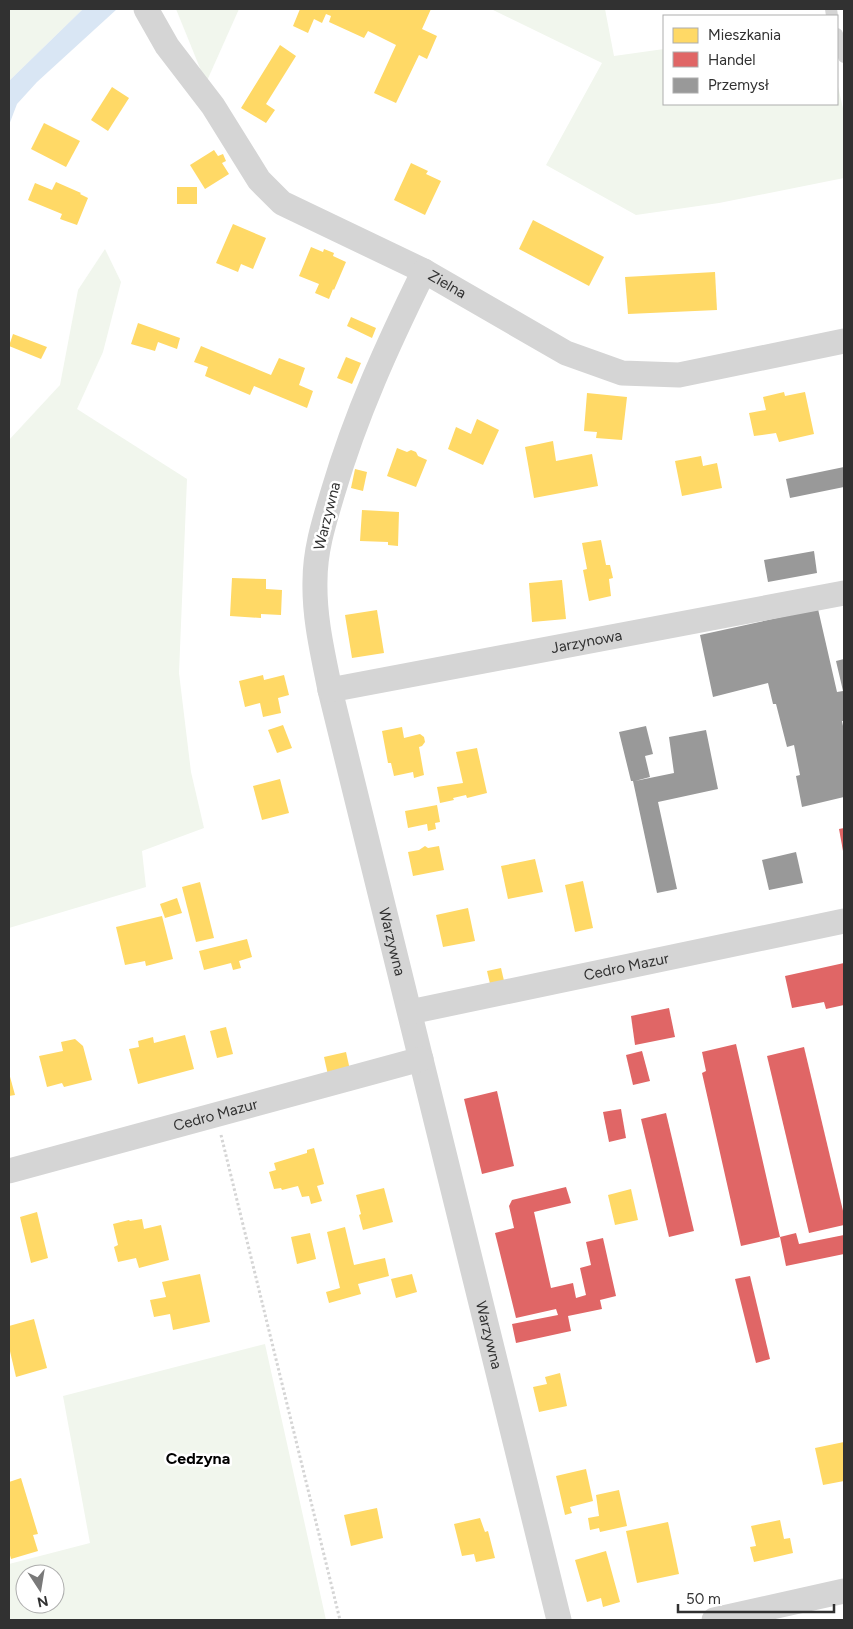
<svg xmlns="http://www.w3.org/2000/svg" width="853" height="1629" font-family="Figtree,sans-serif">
	<rect width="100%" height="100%" fill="#fff"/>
	<g fill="#f1f6ed" fill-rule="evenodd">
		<polygon points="9,9 83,9 9,81"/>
		<polygon points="176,9 239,9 206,83"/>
		<polygon points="491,9 605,9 614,56 664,49 664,104 837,104 837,82 844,113 844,178 719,203 636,215 546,165 602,63"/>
		<polygon points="105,249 121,282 103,352 77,409 187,479 179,673 191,772 204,828 142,851 146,887 9,928 9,440 60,385 78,290"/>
		<path d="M265,1344l61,276h-317v-56l81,-21 -27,-147zM25,1574h30v30h-30z"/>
	</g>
	<polygon fill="#d9e6f4" points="83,9 117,9 37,82 17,104 9,125 9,81"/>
	<g fill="#ffd966">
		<polygon points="300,9 431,9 422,29 437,36 427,59 419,55 396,103 374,93 396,45 368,31 364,38 329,22 331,16 326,14 322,23 314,19 308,33 293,26"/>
		<polygon points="280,45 296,56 266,104 275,110 266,123 241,108"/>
		<polygon points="112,87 129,98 108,131 91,120"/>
		<polygon points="44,123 80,141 66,167 31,149"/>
		<polygon points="214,150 218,156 223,154 226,161 222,163 229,174 205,189 190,165"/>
		<polygon points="411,163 428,171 426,174 441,181 425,215 394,200"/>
		<polygon points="56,182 81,193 80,194 88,198 77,225 60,219 62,214 28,200 35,183 52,190"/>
		<rect x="177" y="187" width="20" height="17"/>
		<polygon points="533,220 604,257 589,286 519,249"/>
		<polygon points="233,224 266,238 253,269 241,264 238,272 216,263"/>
		<polygon points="311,247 323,252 324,249 334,253 333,256 346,262 334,290 333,289 329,299 315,293 319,284 299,276"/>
		<polygon points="715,272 717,310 628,314 625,277"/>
		<polygon points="351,317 376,328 372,338 347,326"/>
		<polygon points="138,323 180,338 177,349 158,342 155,351 131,344"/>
		<polygon points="13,334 47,347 41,359 9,346"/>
		<polygon points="201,346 271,375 279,358 305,368 299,385 313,391 307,408 254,386 250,395 205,376 208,367 194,362"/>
		<polygon points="346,357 361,363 352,384 337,378"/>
		<polygon points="784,392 785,396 805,392 814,434 779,442 776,433 754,436 749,413 766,410 763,397"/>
		<polygon points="587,393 627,397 622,440 596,438 597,432 584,431"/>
		<polygon points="477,419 499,430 483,465 448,449 456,427 471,434"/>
		<polygon points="553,441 556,461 592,454 598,486 534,498 525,447"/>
		<polygon points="397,448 407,452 411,450 416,452 418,456 427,460 416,487 387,476"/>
		<polygon points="701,456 703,466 717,463 722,488 682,496 675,461"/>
		<polygon points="355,469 367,472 363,491 351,488"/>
		<polygon points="362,510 399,512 398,546 388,545 388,542 360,541"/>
		<polygon points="601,540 606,565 610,565 613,578 609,579 611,596 589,601 583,570 587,569 582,543"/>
		<polygon points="232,578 266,579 266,589 282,590 281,615 261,614 261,618 230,616"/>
		<polygon points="562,580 566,619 532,622 529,583"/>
		<polygon points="377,610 384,653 352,658 345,615"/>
		<polygon points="263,675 264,680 284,675 289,695 278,698 281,713 263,717 260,703 245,707 239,681"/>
		<polygon points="283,725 292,748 277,753 268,730"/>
		<polygon points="402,727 404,738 420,734 424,737 425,742 422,746 419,747 424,775 414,778 413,772 394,776 391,763 388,763 382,731"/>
		<polygon points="477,748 487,793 467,798 466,795 453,798 454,800 440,803 437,787 463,783 456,752"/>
		<polygon points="280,779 289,813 262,820 253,786"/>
		<polygon points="437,805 440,822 435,823 436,829 428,831 427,824 408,828 405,811"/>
		<polygon points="425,846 428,848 439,846 444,870 413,876 408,852 419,850"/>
		<polygon points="535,859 543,892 508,899 501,866"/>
		<polygon points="583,881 593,928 575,932 565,885"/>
		<polygon points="200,882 214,938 196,942 182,887"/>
		<polygon points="177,898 182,913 165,918 160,904"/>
		<polygon points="468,908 475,941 443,947 436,915"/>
		<polygon points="162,916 173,959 146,966 145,961 125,965 116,927"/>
		<polygon points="247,939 252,957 239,961 241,968 233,970 231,963 204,970 199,951"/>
		<polygon points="501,968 505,985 491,988 487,971"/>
		<polygon points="226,1027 233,1054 217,1058 210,1031"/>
		<polygon points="185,1035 194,1069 138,1084 129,1049 139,1047 138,1041 153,1037 154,1043"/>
		<polygon points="75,1039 83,1046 92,1080 64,1087 62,1083 47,1087 39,1056 63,1051 61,1042"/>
		<polygon points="346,1052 350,1070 328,1075 324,1057"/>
		<polygon points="9,1073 15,1095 9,1096"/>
		<polygon points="314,1148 324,1184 317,1186 322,1201 311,1204 309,1196 302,1197 298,1186 282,1190 281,1188 274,1189 269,1172 276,1170 274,1163 307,1153 307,1150"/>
		<polygon points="384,1188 393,1222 363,1230 359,1215 361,1214 356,1195"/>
		<polygon points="631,1189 638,1220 615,1225 608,1195"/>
		<polygon points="37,1212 48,1258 31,1263 20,1217"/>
		<polygon points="142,1219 144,1229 161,1225 169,1260 139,1268 136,1258 118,1262 114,1247 118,1245 113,1224 129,1220 130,1221"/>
		<polygon points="345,1227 354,1265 385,1258 389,1276 358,1284 361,1294 329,1303 326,1292 340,1288 327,1232"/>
		<polygon points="310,1233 316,1259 297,1264 291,1237"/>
		<polygon points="200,1274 210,1322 173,1330 170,1314 154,1317 150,1300 166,1297 162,1282"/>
		<polygon points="412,1274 417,1292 396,1298 391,1279"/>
		<polygon points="34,1319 47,1368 16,1377 9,1347 9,1326"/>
		<polygon points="560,1373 567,1406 539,1412 533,1387 547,1384 545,1377"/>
		<polygon points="844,1442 844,1481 823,1485 815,1448"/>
		<polygon points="586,1469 593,1501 570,1507 572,1513 565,1515 556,1476"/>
		<polygon points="21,1478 38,1534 33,1535 38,1551 11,1559 9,1552 9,1482"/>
		<polygon points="619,1490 627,1526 600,1532 599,1528 590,1530 588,1518 599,1516 596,1495"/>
		<polygon points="377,1508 383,1538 351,1546 344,1515"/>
		<polygon points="480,1518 485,1532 488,1531 495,1558 476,1562 474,1554 462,1556 454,1524"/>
		<polygon points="780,1520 784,1539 790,1538 793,1553 754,1562 750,1547 756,1546 751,1526"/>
		<polygon points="668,1522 679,1574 637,1583 626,1531"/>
		<polygon points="606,1551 620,1602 603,1607 601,1598 587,1602 575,1560"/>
	</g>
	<g fill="#e06666">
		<polygon points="844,828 844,851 843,851 839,829"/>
		<polygon points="844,963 844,1005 826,1009 824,1002 792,1008 785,976"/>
		<polygon points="669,1008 675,1037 635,1045 631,1016"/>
		<polygon points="736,1044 780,1237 796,1233 799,1244 844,1235 844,1254 786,1266 780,1237 741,1246 702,1073 706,1071 702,1052"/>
		<polygon points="804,1047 844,1215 844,1225 809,1233 767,1056"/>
		<polygon points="642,1051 650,1081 633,1085 626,1055"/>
		<polygon points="497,1091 514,1166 482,1174 464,1099"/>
		<polygon points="621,1109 626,1138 609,1142 603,1112"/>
		<polygon points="666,1113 694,1231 669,1237 641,1119"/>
		<polygon points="566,1187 571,1203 534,1212 551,1288 573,1283 576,1298 586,1295 580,1268 591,1265 586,1242 603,1238 616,1296 600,1300 602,1309 568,1316 571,1331 516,1343 512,1324 558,1315 556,1309 516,1318 495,1233 514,1228 509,1206 512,1200"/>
		<polygon points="750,1276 770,1359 756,1363 735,1279"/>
	</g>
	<g fill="#999">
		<polygon points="844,467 844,487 790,498 786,479"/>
		<polygon points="814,551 817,573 768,582 764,560"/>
		<polygon points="818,609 837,692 843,691 836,661 844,659 844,721 842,721 844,731 844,797 802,807 796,776 800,775 794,745 787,747 776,704 773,704 768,683 713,697 700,635"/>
		<polygon points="646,726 653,754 645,756 650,777 635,781 674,773 669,737 706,730 718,789 658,802 677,889 657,893 633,781 631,781 619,732"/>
		<polygon points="796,852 803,883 769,890 762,860"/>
	</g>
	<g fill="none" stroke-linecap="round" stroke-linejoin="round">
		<polyline stroke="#d5d5d5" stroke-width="3" stroke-dasharray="2.5 2.5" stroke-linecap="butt" points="221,1135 340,1620"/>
		<g stroke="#d5d5d5" stroke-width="12">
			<polyline points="831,9 832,16"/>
			<polyline points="837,34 844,57"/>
		</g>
		<g stroke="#d5d5d5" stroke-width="25">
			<path id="s1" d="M146,9l21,37 46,60 46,74 23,23 142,68 142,82 56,20 57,2 165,-34"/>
			<path id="s2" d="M424,271c-36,73 -68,143 -91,221 -9,30 -18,58 -18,89 -1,37 8,73 15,109l229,930"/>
			<path id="s3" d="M330,690l514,-97"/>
			<path id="s4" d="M410,1012l434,-91"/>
			<path id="s5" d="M9,1171l412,-112"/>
			<polyline points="714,1620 844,1591"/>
		</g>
	</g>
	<g text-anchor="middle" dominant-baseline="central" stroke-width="5" stroke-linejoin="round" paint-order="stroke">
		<g font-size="15" fill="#313131" stroke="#fff">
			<text stroke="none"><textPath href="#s1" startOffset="422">Zielna</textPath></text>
			<text transform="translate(327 516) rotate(-76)">Warzywna</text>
			<text stroke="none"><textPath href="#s3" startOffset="261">Jarzynowa</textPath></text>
			<text stroke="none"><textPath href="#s2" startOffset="700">Warzywna</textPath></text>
			<text stroke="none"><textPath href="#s4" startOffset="221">Cedro Mazur</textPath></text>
			<text stroke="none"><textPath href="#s5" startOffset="214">Cedro Mazur</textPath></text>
			<text stroke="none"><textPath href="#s2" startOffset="1105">Warzywna</textPath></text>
		</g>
		<g font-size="16" font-weight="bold" fill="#000" stroke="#fff">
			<text x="198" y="1458">Cedzyna</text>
		</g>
	</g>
	<rect width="853" height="1629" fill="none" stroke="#313131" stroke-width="20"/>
	<rect x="663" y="15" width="175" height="90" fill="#ffffff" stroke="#adadad"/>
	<rect x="673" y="28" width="25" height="15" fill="#ffd966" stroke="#adadad"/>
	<text x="708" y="40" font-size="15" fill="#313131">Mieszkania</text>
	<rect x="673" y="52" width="25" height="15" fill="#e06666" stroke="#adadad"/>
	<text x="708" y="65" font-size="15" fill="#313131">Handel</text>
	<rect x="673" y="78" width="25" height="15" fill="#999999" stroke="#adadad"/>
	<text x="708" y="90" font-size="15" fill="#313131">Przemysł</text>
	<g transform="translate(40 1589) rotate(168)"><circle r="24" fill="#ffffff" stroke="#adadad"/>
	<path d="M0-4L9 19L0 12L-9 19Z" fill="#797979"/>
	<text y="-8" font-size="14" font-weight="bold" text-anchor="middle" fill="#313131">N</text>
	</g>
	<path d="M678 1604v8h156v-8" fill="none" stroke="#313131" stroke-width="2.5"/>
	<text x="686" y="1604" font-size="15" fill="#313131" stroke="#ffffff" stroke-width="4" paint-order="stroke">50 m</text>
</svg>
